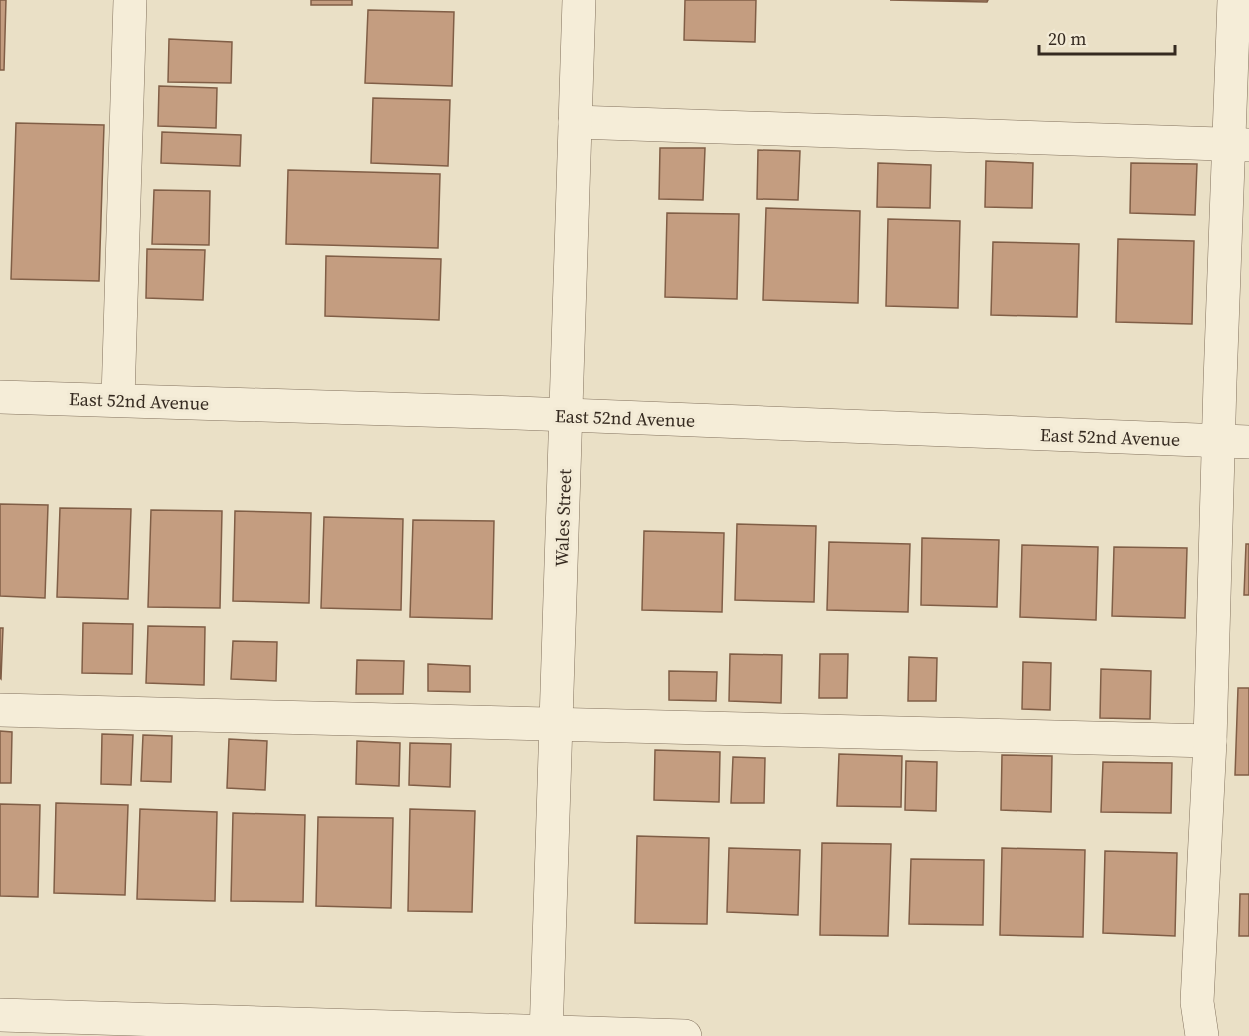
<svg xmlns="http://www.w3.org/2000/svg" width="1249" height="1036" font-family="'Source Serif 4',serif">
	<rect width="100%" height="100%" fill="#eae0c6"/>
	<g fill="#c49d80" stroke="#805e46" stroke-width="1.5">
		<polygon points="0,0 6,0 4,70 0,70"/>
		<rect x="311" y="0" width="41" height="5"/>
		<polygon points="685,0 756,0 755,42 684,40"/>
		<polygon points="890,0 988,0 987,2"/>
		<polygon points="368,10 454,12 452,86 365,83"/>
		<polygon points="169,39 232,42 231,83 168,82"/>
		<polygon points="159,86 217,88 216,128 158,126"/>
		<polygon points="373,98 450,100 448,166 371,163"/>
		<polygon points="16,123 104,125 99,281 11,279"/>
		<polygon points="162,132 241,135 240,166 161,163"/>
		<polygon points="660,148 705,148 703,200 659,199"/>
		<polygon points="758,150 800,151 798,200 757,199"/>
		<polygon points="986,161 1033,163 1032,208 985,207"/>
		<polygon points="878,163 931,165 930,208 877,207"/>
		<polygon points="1131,163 1197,164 1195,215 1130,213"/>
		<polygon points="288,170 440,174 438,248 286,244"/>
		<polygon points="154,190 210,191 209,245 152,244"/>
		<polygon points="766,208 860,211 858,303 763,300"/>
		<polygon points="667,213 739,214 737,299 665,297"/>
		<polygon points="888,219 960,221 958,308 886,306"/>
		<polygon points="1118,239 1194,241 1192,324 1116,322"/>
		<polygon points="993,242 1079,244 1077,317 991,315"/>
		<polygon points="147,249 205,250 203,300 146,298"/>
		<polygon points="326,256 441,259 439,320 325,316"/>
		<polygon points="0,504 48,505 45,598 0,596"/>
		<polygon points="60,508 131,509 128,599 57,597"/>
		<polygon points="151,510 222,511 220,608 148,607"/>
		<polygon points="235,511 311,513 309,603 233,601"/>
		<polygon points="324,517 403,519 401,610 321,608"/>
		<polygon points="413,520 494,521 492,619 410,617"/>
		<polygon points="737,524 816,526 814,602 735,600"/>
		<polygon points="644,531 724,533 722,612 642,610"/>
		<polygon points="922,538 999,540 997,607 921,605"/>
		<polygon points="829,542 910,544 908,612 827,610"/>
		<polygon points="1246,544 1249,544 1249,595 1244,595"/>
		<polygon points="1022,545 1098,547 1096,620 1020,617"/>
		<polygon points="1114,547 1187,548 1185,618 1112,616"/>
		<polygon points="83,623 133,624 132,674 82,673"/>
		<polygon points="148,626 205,627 204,685 146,683"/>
		<polygon points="0,628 3,628 1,679 0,678"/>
		<polygon points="233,641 277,642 276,681 231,679"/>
		<polygon points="730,654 782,655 781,703 729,701"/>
		<polygon points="820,654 848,654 847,698 819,698"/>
		<polygon points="909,657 937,658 936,701 908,701"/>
		<polygon points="357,660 404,661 403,694 356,694"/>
		<polygon points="1023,662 1051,663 1050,710 1022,709"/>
		<polygon points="428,664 470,666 470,692 428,691"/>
		<polygon points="1101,669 1151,671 1150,719 1100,718"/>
		<polygon points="669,671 717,672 716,701 669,700"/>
		<polygon points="1238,688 1249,688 1249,775 1235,775"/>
		<polygon points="0,731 12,732 11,783 0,783"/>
		<polygon points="102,734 133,735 131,785 101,784"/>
		<polygon points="143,735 172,736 171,782 141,781"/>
		<polygon points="229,739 267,741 265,790 227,788"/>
		<polygon points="357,741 400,743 399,786 356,784"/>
		<polygon points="410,743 451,744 450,787 409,785"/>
		<polygon points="655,750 720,752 719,802 654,800"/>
		<polygon points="839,754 902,756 901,807 837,806"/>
		<polygon points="1002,755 1052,756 1051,812 1001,810"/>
		<polygon points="733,757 765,758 764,803 731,803"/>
		<polygon points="906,761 937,762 936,811 905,810"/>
		<polygon points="1103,762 1172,763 1171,813 1101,812"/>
		<polygon points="56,803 128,805 125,895 54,893"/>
		<polygon points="0,804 40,805 38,897 0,896"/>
		<polygon points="140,809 217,812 215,901 137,899"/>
		<polygon points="410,809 475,811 472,912 408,911"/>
		<polygon points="233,813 305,815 303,902 231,901"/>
		<polygon points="318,817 393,818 391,908 316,906"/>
		<polygon points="637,836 709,838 707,924 635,923"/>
		<polygon points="822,843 891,844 888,936 820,935"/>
		<polygon points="729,848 800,850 798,915 727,912"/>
		<polygon points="1002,848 1085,850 1083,937 1000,935"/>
		<polygon points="1105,851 1177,853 1175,936 1103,933"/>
		<polygon points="911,859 984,860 983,925 909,924"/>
		<polygon points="1240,894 1249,894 1249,936 1239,936"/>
	</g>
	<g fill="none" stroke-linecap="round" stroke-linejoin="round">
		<defs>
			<g id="minor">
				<polyline points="575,122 1249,145"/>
				<polyline points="0,397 517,413 1249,442"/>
				<polyline points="118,399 130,0"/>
				<polyline points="0,710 1210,741"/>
				<polyline points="0,1015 685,1036"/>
				<polyline points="546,1036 579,0"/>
				<polyline points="1202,1036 1197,1002 1210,741 1220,382 1234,0"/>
			</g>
		</defs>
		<use href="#minor" stroke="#83725e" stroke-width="34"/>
		<use href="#minor" stroke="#f5edd8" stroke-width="33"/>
	</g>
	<g text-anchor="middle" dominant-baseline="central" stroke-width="6" stroke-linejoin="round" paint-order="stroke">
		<g font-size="18" fill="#352a20" stroke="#f2ead5">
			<text transform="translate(139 401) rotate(2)">East 52nd Avenue</text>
			<text transform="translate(625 418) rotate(2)">East 52nd Avenue</text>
			<text transform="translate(1110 437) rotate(2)">East 52nd Avenue</text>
			<text transform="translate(563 518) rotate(-88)">Wales Street</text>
		</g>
	</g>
	<path d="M1039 45v9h136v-9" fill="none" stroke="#352a20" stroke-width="3"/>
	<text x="1048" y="45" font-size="18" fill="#352a20" stroke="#f2ead5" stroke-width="4.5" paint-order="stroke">20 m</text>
</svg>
